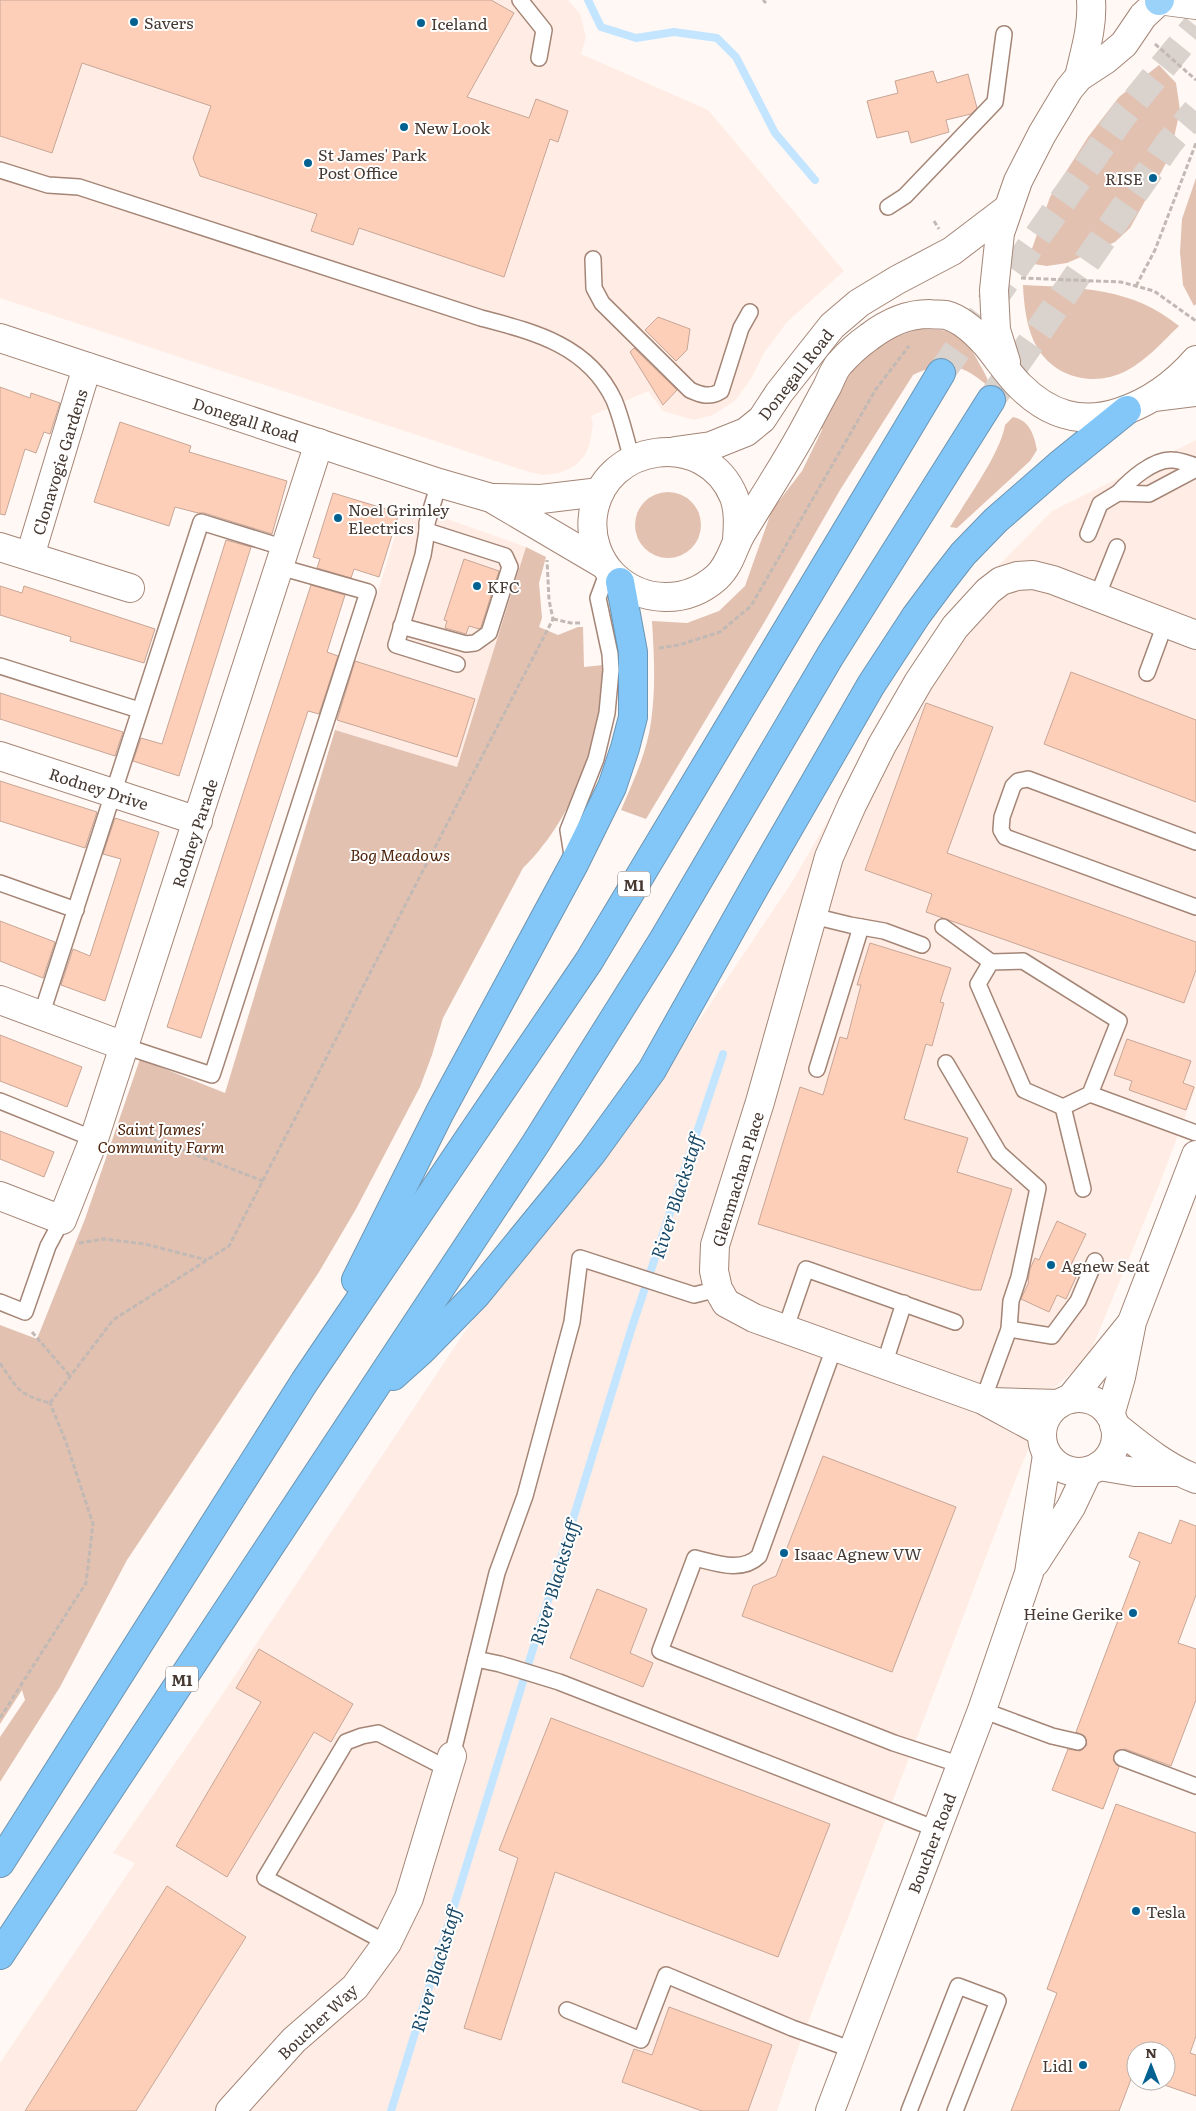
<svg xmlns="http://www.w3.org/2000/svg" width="1196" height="2111" font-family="Literata,serif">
	<rect width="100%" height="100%" fill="#fff8f4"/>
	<g fill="#ffede5">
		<polygon points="0,0 568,0 580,14 586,37 581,54 708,110 844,271 787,322 764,353 752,377 736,400 713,415 694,420 663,411 648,391 591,416 593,424 590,443 585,455 576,465 560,473 543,475 529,472 0,298"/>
		<polygon points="1196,440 1196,1087 1160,1183 1088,1358 1054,1388 1015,1481 800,2043 777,2111 0,2111 0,2063 135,1863 113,1853 220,1698 478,1312 639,1110 792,882 942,623 1052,511"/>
		<polygon points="405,504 526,547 457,767 335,730"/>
	</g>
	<g fill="#e2c1b1">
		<polygon points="1159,65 1176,83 1180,110 1170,156 1130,228 1115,242 1067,263 1047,266 1027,263 1050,197 1088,137 1119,97"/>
		<polygon points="1196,178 1196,304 1194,306 1183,285 1180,252 1182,219"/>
		<path d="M1023,285c56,3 109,2 156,41 -16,15 -33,35 -53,45 -29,15 -66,9 -86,-19 -13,-19 -16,-45 -17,-67z"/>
		<path d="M919,329c35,1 43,1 60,34 5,9 9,15 11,25 -27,-24 -44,-29 -77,-13l-73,115 -75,131 -119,198 -25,-9c12,-28 26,-58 30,-88 5,-34 3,-68 1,-101l35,2 32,-12 26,-25 27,-76 30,-39 20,-41 -1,-8 14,-28 18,-27 20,-22z"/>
		<path d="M1013,417c17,4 21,18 24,33l-7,11 -73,67 -7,-1c16,-26 51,-75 55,-102z"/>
		<circle cx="668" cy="525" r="33"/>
		<path d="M526,547l20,10 -7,26 3,35 -3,9 19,8 20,-8h5l1,40 19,-2c-2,22 -3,44 -7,65 -10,49 -37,103 -73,138l-80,150 -11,37 -12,32 -64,122 -37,63 -192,288 -67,127 -60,95v-45l25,-37 -3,-10 -22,34v-399l37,14 48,-120 55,-160 85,34 110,-363 122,37z"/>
	</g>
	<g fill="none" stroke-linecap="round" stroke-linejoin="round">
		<g stroke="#c4e5ff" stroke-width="8">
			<polyline points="588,0 601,27 636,38 674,32 717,38 736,57 775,133 815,180"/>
			<polyline points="391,2111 632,1327 723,1054"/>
		</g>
	</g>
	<g fill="#fecfb8" stroke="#c7a697">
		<polygon points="0,0 491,0 514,13 467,97 529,118 536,99 568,111 558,142 550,139 504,277 359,228 353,245 311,231 317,214 200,176 193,158 211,106 82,63 52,153 0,136"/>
		<polygon points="933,71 937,83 968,74 977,108 971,114 946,120 949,132 911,143 908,131 877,138 867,101 898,93 895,81"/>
		<polygon points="658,317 690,329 687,350 676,361 645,330"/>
		<polygon points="634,348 677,390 663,405 630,352"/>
		<polygon points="0,387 30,398 31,393 60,403 50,434 44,432 36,453 25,449 5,515 0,514"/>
		<polygon points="120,422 191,446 189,452 287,481 272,534 204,513 198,513 175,507 169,526 94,502"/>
		<polygon points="333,493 399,513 379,577 354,569 351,578 317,568 320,559 313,557"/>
		<polygon points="226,540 251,547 179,776 133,761 141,738 162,744"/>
		<polygon points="464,559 499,571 481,627 479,629 469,626 466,634 445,628 447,621 444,620"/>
		<polygon points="311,585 345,595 327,652 338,656 319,714 308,711 201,1038 167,1027"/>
		<polygon points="0,586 22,593 24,586 155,629 144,663 70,641 71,637 0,615"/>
		<polygon points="355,661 475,699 457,757 337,720"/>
		<polygon points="1071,672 1196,720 1196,802 1044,744"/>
		<polygon points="0,693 123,732 115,756 0,719"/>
		<polygon points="926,703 993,727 947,853 1196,942 1196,970 1184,1003 926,912 932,894 865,870"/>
		<polygon points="0,781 97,812 85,848 0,821"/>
		<polygon points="115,818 159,832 105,1001 61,985 73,949 90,956 121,859 103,854"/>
		<polygon points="0,921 55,942 43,978 0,961"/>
		<polygon points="870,943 951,968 940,1002 944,1003 932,1046 926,1044 904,1119 968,1138 957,1172 1012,1189 981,1290 973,1290 758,1224 800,1087 823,1095 840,1037 847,1039 861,985 857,985"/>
		<polygon points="0,1035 82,1067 67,1107 0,1081"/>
		<polygon points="1127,1039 1191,1061 1183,1083 1194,1087 1186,1110 1129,1090 1132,1081 1114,1075"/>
		<polygon points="0,1131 54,1152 44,1177 0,1159"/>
		<polygon points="1057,1221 1086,1234 1068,1271 1077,1275 1066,1299 1057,1295 1049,1312 1021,1299 1029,1282 1028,1281 1030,1269 1035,1258 1039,1260"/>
		<polygon points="823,1456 956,1507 892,1672 742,1616 753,1586 776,1576"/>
		<polygon points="1180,1520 1196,1526 1196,1595 1178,1643 1196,1649 1196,1700 1171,1766 1125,1749 1116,1751 1113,1760 1119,1767 1103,1809 1052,1790 1068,1749 1080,1751 1087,1745 1085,1736 1076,1732 1140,1562 1129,1557 1139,1532 1171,1544"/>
		<polygon points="597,1589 647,1609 630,1653 653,1663 643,1687 570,1658"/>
		<polygon points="259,1649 353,1704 331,1742 314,1732 227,1877 176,1846 261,1702 236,1688"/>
		<polygon points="551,1718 830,1824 778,1957 555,1872 501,2040 464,2028 518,1858 499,1850"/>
		<polygon points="1116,1804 1196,1833 1196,2036 1190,2053 1196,2055 1196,2096 1153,2081 1166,2081 1166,2051 1136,2051 1136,2075 1133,2074 1119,2111 1011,2111 1057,1993 1047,1989"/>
		<polygon points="167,1886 246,1937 136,2111 25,2111"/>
		<polygon points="669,2007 772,2045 748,2111 702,2111 622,2082 634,2049 652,2055"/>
	</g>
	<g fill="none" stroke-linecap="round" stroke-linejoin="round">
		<g stroke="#dad2cd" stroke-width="28" stroke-dasharray="28 14" stroke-linecap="butt">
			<polyline points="941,373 1121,118 1196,26"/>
			<polyline points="991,400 1169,143 1196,111"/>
		</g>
		<defs>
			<g id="service">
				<polyline points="520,0 544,30 539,58"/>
				<path d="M0,170l48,15 31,2 402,131c53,14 107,27 133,82 8,19 12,40 18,59"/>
				<polyline points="888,207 905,196 995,102 1004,34"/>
				<path d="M593,259l1,29 8,15 88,87c11,5 20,8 31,1l20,-63 9,-16"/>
				<polyline points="439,483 427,523 427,531 423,555 396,645 457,664"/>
				<path d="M1118,493c12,-13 35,-34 54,-33 8,0 17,4 24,6"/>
				<polyline points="1088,534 1100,504 1118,493 1149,494 1196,469"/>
				<polyline points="1097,597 1117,547"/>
				<polyline points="401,626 466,644 475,643 489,633 510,567 505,556 427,531"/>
				<polyline points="0,666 139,710"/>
				<polyline points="1147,673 1165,624"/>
				<polyline points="1196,842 1028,779 1018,781 1013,786 1002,817 1001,830 1005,837 1196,907"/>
				<polyline points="573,861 568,830 596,759 607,713 611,670 610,654 598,598 608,571"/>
				<polyline points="0,883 76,910"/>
				<polyline points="813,916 850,925 884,931 922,945"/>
				<polyline points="943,927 991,962"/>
				<polyline points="41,1016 201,522 285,548"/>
				<polyline points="124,1046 212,1075 216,1063 368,592 280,567"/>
				<polyline points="946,1063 999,1153 1038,1188 1019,1277 1011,1301 1009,1329 983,1400"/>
				<polyline points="817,1069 861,927"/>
				<polyline points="1090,1094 1119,1021 1023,961 991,962 978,984 1024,1090 1063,1107 1090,1094 1196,1133"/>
				<polyline points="0,1101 94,1139"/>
				<polyline points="1063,1107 1083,1189"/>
				<polyline points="0,1302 25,1312 48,1246 62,1220"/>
				<polyline points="1009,1329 1052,1336 1078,1301 1095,1261"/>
				<polyline points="785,1330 806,1269 955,1322"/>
				<path d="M834,1348l-75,208c-17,17 -43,7 -64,2l-35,93 234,92 67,22"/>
				<polyline points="884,1365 904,1303"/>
				<polyline points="476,1659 500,1664 559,1682 936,1829"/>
				<polyline points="982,1710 1052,1736 1078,1742"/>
				<polyline points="452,1756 497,1573 525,1496 572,1322 580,1258 694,1295 718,1289"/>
				<polyline points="1122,1758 1196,1786"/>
				<polyline points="387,1943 265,1878 346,1742 362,1736 378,1733 448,1769"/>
				<polyline points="567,2010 641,2040 666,1975 792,2028 853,2050"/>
				<polyline points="909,2111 958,1986 998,2001 955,2111"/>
			</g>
			<g id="minor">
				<polyline points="0,547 130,588"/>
				<polyline points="30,556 87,367"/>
				<polyline points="0,756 198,821"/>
				<polyline points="0,1000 124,1046"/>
				<polyline points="0,1196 62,1220 94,1139 319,443"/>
				<polyline points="990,1402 1059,1404"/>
				<polyline points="1042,1432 983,1400 754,1318 726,1303 718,1289 714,1271 715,1245 760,1102 829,857 852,805 882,745 919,681 955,627 988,591 1001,581 1017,576 1033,575 1053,580 1196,635"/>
				<polyline points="230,2111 294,2040 355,1987 387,1943 409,1898 452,1756"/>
			</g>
			<g id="tertiary">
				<polyline points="1158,0 1196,5"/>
				<path d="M1079,77c6,-26 14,-51 12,-77"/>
				<polyline points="0,338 439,483 491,498 603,564"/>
				<polyline points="1006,362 996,330 994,290 1000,233 1018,181 1042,134 1069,89 1079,77 1105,60 1124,44 1143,16 1159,1"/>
				<polyline points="1154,397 1196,392"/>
				<polyline points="675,451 711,446 746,432 762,419 779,393 832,326 859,303 897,280 952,251 1006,210"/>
				<polyline points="493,498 541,499 600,492"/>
				<path d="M737,540c1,-15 2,-29 -3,-43 -28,-69 -131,-55 -141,18 -3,22 5,45 20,60 30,29 74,29 104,2 13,-12 16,-29 24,-43 20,-33 41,-65 60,-99 9,-16 17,-32 26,-48 4,-8 7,-18 13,-24 8,-9 19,-19 29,-26 17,-13 38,-23 60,-23 5,1 12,0 17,1 15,4 29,17 39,28 12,14 22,30 35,43 29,29 61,39 100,26 31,-10 55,-28 76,-52"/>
				<circle cx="1079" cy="1435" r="37"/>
				<polyline points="1070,1399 1130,1325"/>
				<polyline points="1110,1415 1121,1377 1132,1322 1196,1155"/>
				<path d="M1114,1425c26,21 51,42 82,54"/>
				<polyline points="1099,1466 1135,1472 1178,1472"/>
				<polyline points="1035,1563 1071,1507 1088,1471"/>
				<polyline points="830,2111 982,1710 1029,1573 1047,1455"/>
			</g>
			<polyline id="trunk" points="1159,1 1160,0"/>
			<g id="motorway">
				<polyline points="356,1280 440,1112 574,864 612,787 625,748 633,717 633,652 620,582"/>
				<polyline points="393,1376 422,1350 476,1295 592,1153 652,1070 753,890 871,685 916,616 942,581 963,554 996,520 1059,465 1127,410"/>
				<polyline points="0,1863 305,1381 589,961 941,373"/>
				<polyline points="0,1955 536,1143 662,942 830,656 991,400"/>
			</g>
		</defs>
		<use href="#service" stroke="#a48576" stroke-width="18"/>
		<use href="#minor" stroke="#a48576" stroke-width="30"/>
		<use href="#tertiary" stroke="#a48576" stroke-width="30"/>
		<use href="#trunk" stroke="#6d95b3" stroke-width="30"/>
		<use href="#motorway" stroke="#6d95b3" stroke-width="30"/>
		<g stroke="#c2b9b4" stroke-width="3" stroke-dasharray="5 2.5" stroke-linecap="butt">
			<polyline points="763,0 766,3"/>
			<polyline points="1155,44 1196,80"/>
			<polyline points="934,221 939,229"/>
			<polyline points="1021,278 1121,282 1154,291 1196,321"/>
			<polyline points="1136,286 1155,250 1196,143"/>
			<polyline points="553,619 571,623 582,623"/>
			<polyline points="659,648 679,645 720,632 751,606 876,389 909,346"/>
			<polyline points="126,1128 263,1181"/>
			<polyline points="79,1243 104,1239 145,1244 207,1260"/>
			<polyline points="32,1332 70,1376"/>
			<path d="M0,1363c18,26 17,31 50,40"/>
			<polyline points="50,1403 113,1320 229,1246 553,619 549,600 547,560"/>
			<polyline points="0,1718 86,1583 93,1524 66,1442 50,1403"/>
		</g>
		<use href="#service" stroke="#fff" stroke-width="15"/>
		<use href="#minor" stroke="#fff" stroke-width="28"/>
		<use href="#tertiary" stroke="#fff" stroke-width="28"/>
		<use href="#trunk" stroke="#9bd2fa" stroke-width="28"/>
		<use href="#motorway" stroke="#82c7f8" stroke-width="28"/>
	</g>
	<g fill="#036192" stroke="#fff" stroke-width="2">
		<circle cx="134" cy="22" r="5"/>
		<circle cx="421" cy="23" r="5"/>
		<circle cx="404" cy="127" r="5"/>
		<circle cx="308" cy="163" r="5"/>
		<circle cx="1153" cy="178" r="5"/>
		<circle cx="338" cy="518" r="5"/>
		<circle cx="477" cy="586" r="5"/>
		<circle cx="1051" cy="1265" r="5"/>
		<circle cx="784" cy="1553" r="5"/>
		<circle cx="1133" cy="1613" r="5"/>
		<circle cx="1136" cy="1911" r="5"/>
		<circle cx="1083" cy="2065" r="5"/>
	</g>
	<g text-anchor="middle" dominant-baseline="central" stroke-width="4" stroke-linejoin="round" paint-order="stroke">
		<g fill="#fff" stroke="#7e7470" stroke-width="1">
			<rect x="618" y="871.5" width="32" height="25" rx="4"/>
			<rect x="166" y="1666.5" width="32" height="25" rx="4"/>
		</g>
		<g font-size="15" font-weight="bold" fill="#463932">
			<text x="634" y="884">M1</text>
			<text x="182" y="1679">M1</text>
		</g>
		<g font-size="16" fill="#463932" stroke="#fff" text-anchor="start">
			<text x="144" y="22">Savers</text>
			<text x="431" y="23">Iceland</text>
			<text x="414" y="127">New Look</text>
			<text x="318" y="154">St James' Park<tspan x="318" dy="18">Post Office</tspan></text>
			<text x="1143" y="178" text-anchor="end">RISE</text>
			<text x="348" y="509">Noel Grimley<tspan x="348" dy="18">Electrics</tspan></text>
			<text x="487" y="586">KFC</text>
			<text x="1061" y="1265">Agnew Seat</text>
			<text x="794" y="1553">Isaac Agnew VW</text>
			<text x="1123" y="1613" text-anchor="end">Heine Gerike</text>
			<text x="1146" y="1911">Tesla</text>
			<text x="1073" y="2065" text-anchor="end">Lidl</text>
		</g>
		<g font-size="16" fill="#463932" stroke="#fff">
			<text transform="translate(795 374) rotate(-52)">Donegall Road</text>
			<text transform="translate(246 419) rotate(18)">Donegall Road</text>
			<text transform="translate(59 462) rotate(-73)">Clonavogie Gardens</text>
			<text transform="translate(99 788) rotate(18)">Rodney Drive</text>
			<text transform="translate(194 833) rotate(-72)">Rodney Parade</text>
			<text transform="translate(737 1179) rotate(-73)">Glenmachan Place</text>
			<text transform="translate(931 1843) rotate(-69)">Boucher Road</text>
			<text transform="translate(317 2021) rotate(-43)">Boucher Way</text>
		</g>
		<g font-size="16" font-style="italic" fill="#4f240b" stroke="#fff">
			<text x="400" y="854">Bog Meadows</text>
			<text x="161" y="1128">Saint James'<tspan x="161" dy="18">Community Farm</tspan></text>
		</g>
		<g font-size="18" font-style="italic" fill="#164766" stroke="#fff">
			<text transform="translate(676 1196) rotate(-72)">River Blackstaff</text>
			<text transform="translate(554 1582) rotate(-73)">River Blackstaff</text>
			<text transform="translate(435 1969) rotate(-73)">River Blackstaff</text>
		</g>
	</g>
	<g transform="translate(1151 2066)"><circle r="24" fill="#ffffff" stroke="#b5b0ad"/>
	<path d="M0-4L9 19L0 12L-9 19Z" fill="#036192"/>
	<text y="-8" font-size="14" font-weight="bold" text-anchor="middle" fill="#463932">N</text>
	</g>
</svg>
